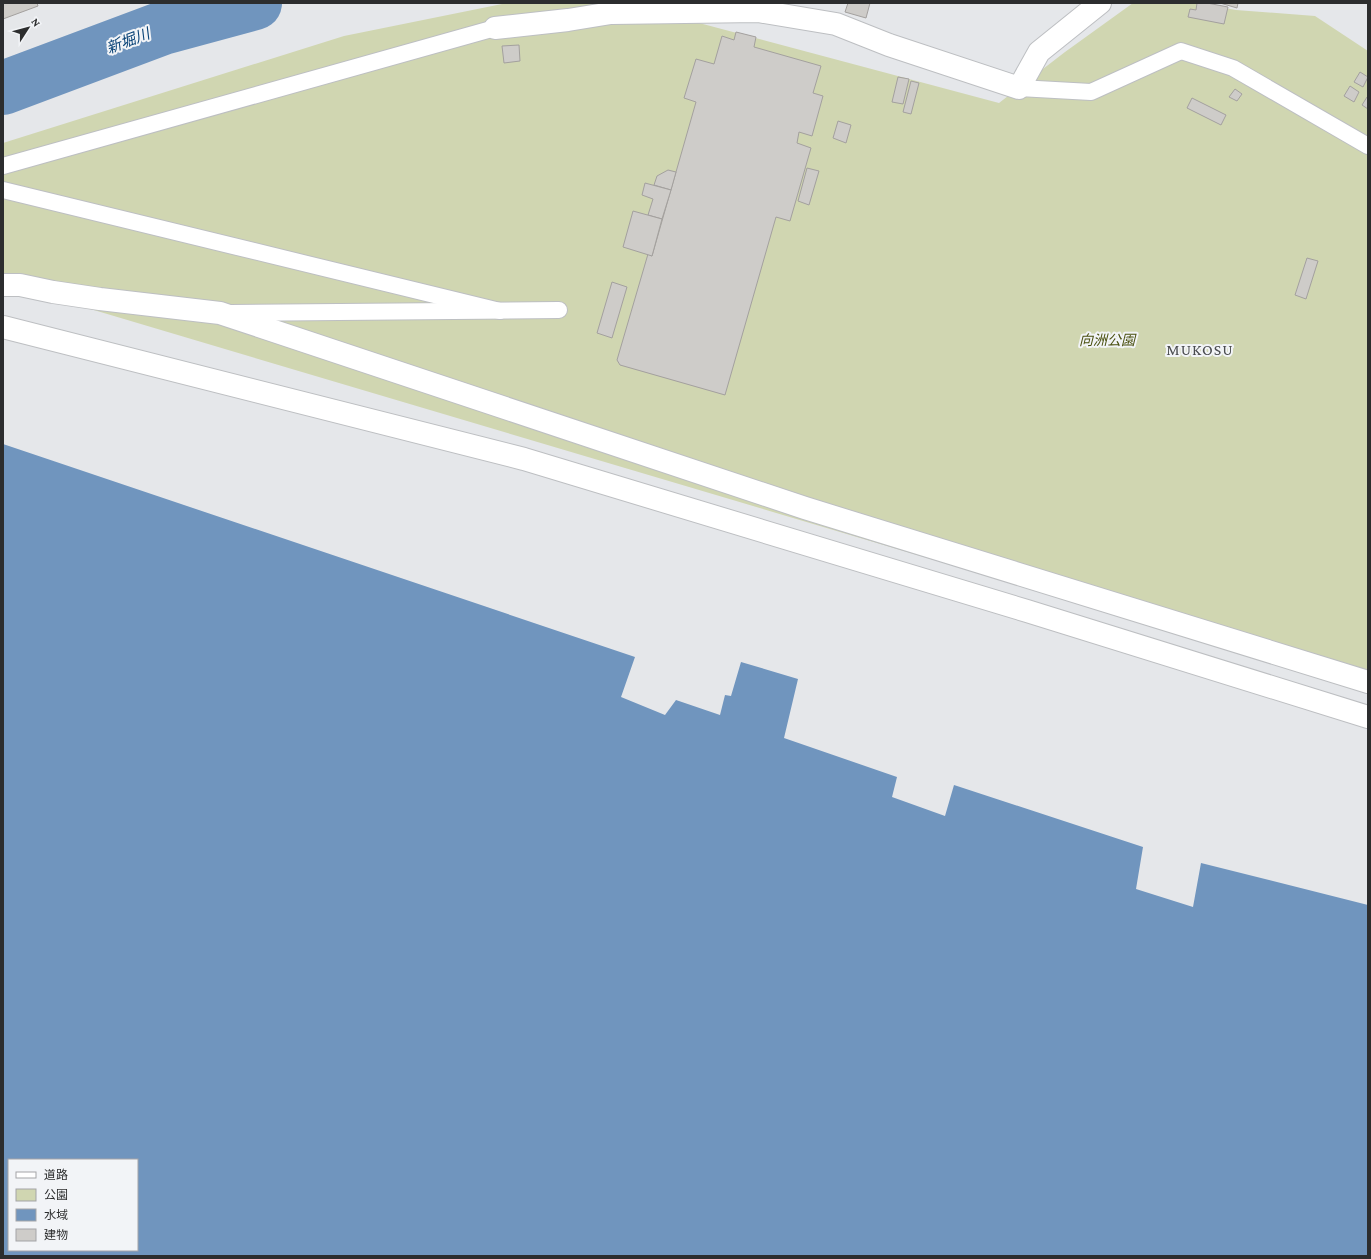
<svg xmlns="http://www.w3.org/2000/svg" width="1371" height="1259" font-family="'Crimson Pro','Noto Sans JP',serif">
	<rect width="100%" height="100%" fill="#e5e7ea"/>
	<polygon fill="#d0d6b1" points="507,3 624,3 999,103 1065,52 1133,3 1197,3 1236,10 1315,16 1368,51 1368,689 3,283 3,143 344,36"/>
	<path fill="#7095be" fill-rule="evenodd" d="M3,444l632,213 -14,40 44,18 11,-15 44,15 5,-20 6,1 10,-34 57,17 -14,59 113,39 -5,20 53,19 9,-31 189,62 -7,42 57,18 8,-44 167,42v351h-1365zM9,1160h128v90h-128z"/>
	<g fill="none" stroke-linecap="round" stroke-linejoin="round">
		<polyline stroke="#7095be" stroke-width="54" points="3,88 163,28 255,3"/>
	</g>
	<g fill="#ceccc9" stroke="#a3a09e">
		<polygon points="3,3 37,3 38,6 3,19"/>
		<polygon points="848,3 870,3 866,18 845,12"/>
		<polygon points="1197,3 1207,3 1228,7 1224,24 1188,17 1190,9 1196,10"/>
		<polygon points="1220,3 1238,3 1237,8"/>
		<polygon points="736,32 756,37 754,47 821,66 813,93 823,96 812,136 799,132 797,143 811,148 790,221 776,217 725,395 620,365 617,360 648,254 652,256 696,102 684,98 696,59 714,64 722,36 734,40"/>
		<polygon points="519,45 520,61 504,63 502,46"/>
		<polygon points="1360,72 1368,77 1363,87 1354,82"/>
		<polygon points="898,77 909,79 903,104 892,102"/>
		<polygon points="911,81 919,83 911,114 903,112"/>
		<polygon points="1350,86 1359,92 1354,102 1344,96"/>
		<polygon points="1235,89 1242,94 1237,101 1229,97"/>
		<polygon points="1367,97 1368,98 1368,109 1362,105"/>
		<polygon points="1192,98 1226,115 1221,125 1187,108"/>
		<polygon points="838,121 851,125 846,143 833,138"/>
		<polygon points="807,168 819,171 809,205 798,201"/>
		<polygon points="668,170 676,172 671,190 654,185 657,176"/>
		<polygon points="645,183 671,190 662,219 648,215 653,199 642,195"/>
		<polygon points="633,211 662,219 652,256 623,247"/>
		<polygon points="1307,258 1318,261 1306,299 1295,295"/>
		<polygon points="612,282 627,287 612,338 597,333"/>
	</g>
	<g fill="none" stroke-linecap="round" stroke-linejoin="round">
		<defs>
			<g id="service">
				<polyline points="1019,88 1091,92 1181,51 1233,68 1368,146"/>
				<polyline points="3,166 495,28"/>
				<polyline points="3,190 500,311"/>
				<polyline points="231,313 559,310"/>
			</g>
			<g id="minor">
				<polyline points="495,28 568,20 611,13 758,11 836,24 889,45 1019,88 1039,52 1100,3"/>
				<polyline points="3,285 20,285 53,292 100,299 220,313 805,508 1368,682"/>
				<polyline points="3,327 524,459 1027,611 1368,717"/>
			</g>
		</defs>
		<use href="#service" stroke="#bdbfc2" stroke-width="18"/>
		<use href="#minor" stroke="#bdbfc2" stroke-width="24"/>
		<use href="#service" stroke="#fff" stroke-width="16"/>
		<use href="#minor" stroke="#fff" stroke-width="22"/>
	</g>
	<g text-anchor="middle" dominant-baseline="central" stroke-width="4" stroke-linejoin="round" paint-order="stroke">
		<g font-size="14" font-style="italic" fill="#4a5010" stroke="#f2f4f7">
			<text x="1107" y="340">向洲公園</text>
		</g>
		<g font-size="15" font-style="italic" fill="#084276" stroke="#f2f4f7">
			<text transform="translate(128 41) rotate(-21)">新堀川</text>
		</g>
		<g font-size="16" letter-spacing="1" fill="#4a4c4f" stroke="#f2f4f7">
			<text x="1200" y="349">MUKOSU</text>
		</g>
	</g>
	<rect width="1371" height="1259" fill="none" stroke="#2c2d2e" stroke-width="8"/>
	<rect x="8" y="1159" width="130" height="92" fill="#f2f4f7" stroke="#a3a4a7"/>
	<rect x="16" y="1172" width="20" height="6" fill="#ffffff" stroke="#a3a4a7"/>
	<text x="44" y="1179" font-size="12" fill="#2c2d2e">道路</text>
	<rect x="16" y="1189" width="20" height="12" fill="#d0d6b1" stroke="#a3a4a7"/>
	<text x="44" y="1199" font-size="12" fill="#2c2d2e">公園</text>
	<rect x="16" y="1209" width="20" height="12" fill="#7095be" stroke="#a3a4a7"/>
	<text x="44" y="1219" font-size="12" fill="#2c2d2e">水域</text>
	<rect x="16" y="1229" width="20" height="12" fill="#ceccc9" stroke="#a3a4a7"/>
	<text x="44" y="1239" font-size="12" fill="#2c2d2e">建物</text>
	<g transform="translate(28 28) rotate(54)" stroke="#f2f4f7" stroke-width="3" paint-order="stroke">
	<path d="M0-3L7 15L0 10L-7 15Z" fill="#2c2d2e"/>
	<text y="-6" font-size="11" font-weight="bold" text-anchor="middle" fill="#2c2d2e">N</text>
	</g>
</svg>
